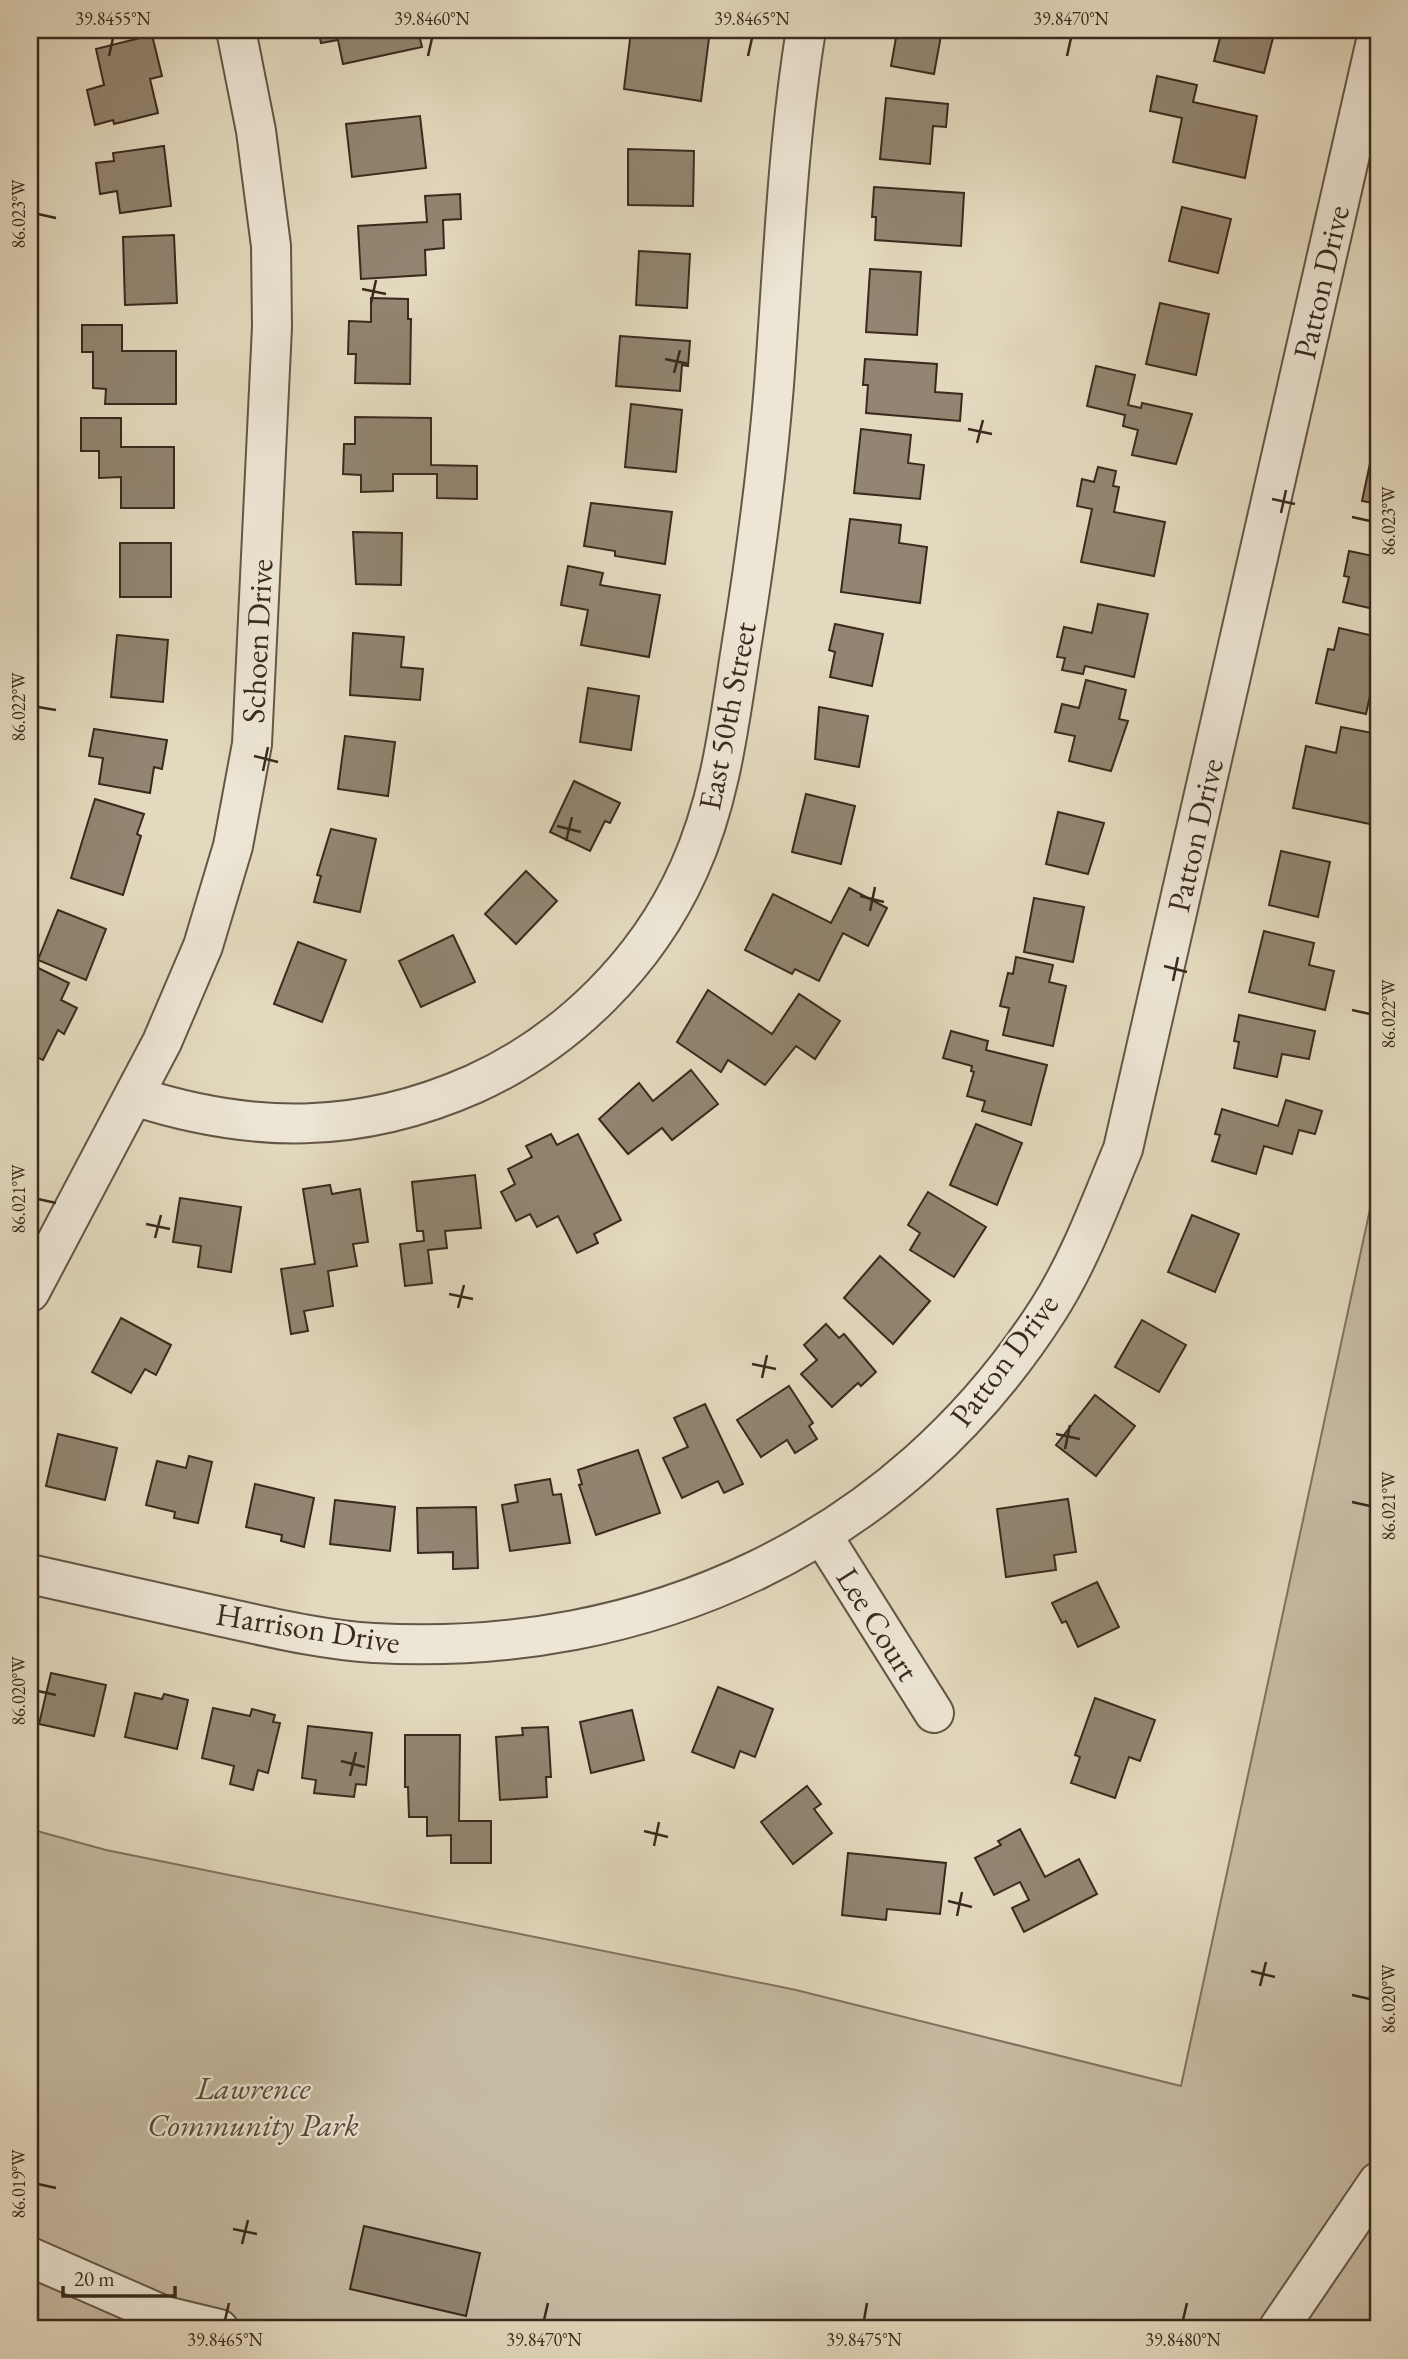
<svg xmlns="http://www.w3.org/2000/svg" width="1408" height="2359" font-family="'EB Garamond',serif">
	<rect width="100%" height="100%" fill="#e3d9be"/>
	<filter id="stains"><feTurbulence type="fractalNoise" baseFrequency=".00286" numOctaves="4"/><feColorMatrix values="0 0 0 0 .2 0 0 0 0 .09 0 0 0 0 .02 0 0 0 .5 -.17"/></filter>
	<radialGradient id="worn" r=".72"><stop offset=".6" stop-color="#630" stop-opacity="0"/><stop offset="1" stop-color="#630" stop-opacity=".3"/></radialGradient>
	<polygon fill="#c6bba3" stroke="#807260" stroke-width="2" points="1378,1172 1378,2329 30,2329 30,1829 106,1850 796,1990 1181,2086"/>
	<g fill="#928571" stroke="#3a2a1e" stroke-width="2">
		<polygon points="93,30 116,30 95,37"/>
		<polygon points="318,30 418,30 422,47 343,64 338,40 321,43"/>
		<polygon points="942,30 934,74 891,66 897,32 891,30"/>
		<polygon points="1222,30 1275,30 1264,73 1214,61"/>
		<polygon points="631,31 709,38 701,101 624,89"/>
		<polygon points="152,35 162,76 150,79 158,113 114,124 113,120 95,125 87,90 104,85 96,49"/>
		<polygon points="1157,76 1197,85 1193,102 1257,116 1245,178 1173,162 1182,118 1150,111"/>
		<polygon points="886,98 948,104 946,127 933,126 930,164 880,159"/>
		<polygon points="420,116 426,168 352,177 346,124"/>
		<polygon points="164,146 171,206 120,213 117,191 100,194 96,163 114,161 113,153"/>
		<polygon points="628,149 694,151 693,206 628,205"/>
		<polygon points="874,187 964,193 961,246 875,240 876,217 872,217"/>
		<polygon points="460,194 461,219 443,220 444,248 425,250 426,275 361,279 358,226 427,222 425,196"/>
		<polygon points="1182,207 1231,219 1218,273 1169,261"/>
		<polygon points="174,235 177,303 125,305 123,237"/>
		<polygon points="639,251 690,254 687,308 636,305"/>
		<polygon points="870,269 921,272 917,335 866,332"/>
		<polygon points="371,298 408,299 408,319 411,319 410,384 355,383 356,354 348,354 349,321 371,322"/>
		<polygon points="1160,303 1209,314 1196,375 1146,364"/>
		<polygon points="82,325 122,325 122,351 176,351 176,404 105,404 106,389 93,388 93,352 82,352"/>
		<polygon points="620,336 690,341 688,366 682,365 680,391 616,386"/>
		<polygon points="865,359 937,364 935,392 962,394 960,421 866,413 868,385 863,385"/>
		<polygon points="1096,366 1135,375 1128,405 1141,408 1142,403 1192,414 1176,464 1132,455 1138,430 1123,426 1125,415 1087,406"/>
		<polygon points="631,404 682,410 676,472 625,467"/>
		<polygon points="355,417 431,418 431,465 477,466 477,499 437,498 437,474 393,474 393,491 361,492 361,475 343,474 344,444 355,444"/>
		<polygon points="81,418 121,418 121,447 174,447 174,508 121,508 121,477 99,478 99,451 81,451"/>
		<polygon points="861,429 911,435 908,463 924,465 920,499 854,493"/>
		<polygon points="1375,440 1378,441 1378,504 1362,501"/>
		<polygon points="1098,467 1116,471 1113,486 1119,487 1114,512 1165,522 1154,576 1081,562 1092,509 1077,506 1082,479 1094,482"/>
		<polygon points="591,503 672,512 665,564 615,556 615,551 584,546"/>
		<polygon points="850,519 901,525 899,543 927,547 920,603 841,592"/>
		<polygon points="353,532 402,533 401,585 356,584"/>
		<rect x="120" y="543" width="51" height="54"/>
		<polygon points="1349,551 1378,557 1378,610 1343,602 1349,577 1344,576"/>
		<polygon points="568,566 603,573 600,585 660,595 649,657 581,645 588,610 561,605"/>
		<polygon points="1098,604 1148,614 1134,677 1085,666 1083,674 1062,670 1065,658 1057,657 1064,627 1092,633"/>
		<polygon points="835,624 883,634 872,686 830,677 835,652 829,650"/>
		<polygon points="1339,628 1378,637 1378,683 1373,682 1366,714 1316,703 1328,649 1334,650"/>
		<polygon points="353,633 404,637 401,667 423,669 420,700 350,695"/>
		<polygon points="117,635 168,640 163,702 111,697"/>
		<polygon points="1086,680 1126,690 1119,719 1128,721 1111,771 1069,761 1075,736 1055,732 1062,704 1079,708"/>
		<polygon points="588,688 639,696 631,750 580,742"/>
		<polygon points="819,707 868,716 859,767 815,759"/>
		<polygon points="1341,727 1378,734 1378,783 1370,824 1293,808 1306,746 1336,753"/>
		<polygon points="94,729 167,740 162,769 154,767 150,793 99,784 103,758 89,756"/>
		<polygon points="345,736 395,742 388,796 338,789"/>
		<polygon points="574,781 620,803 610,823 605,821 590,851 550,832"/>
		<polygon points="806,794 855,806 841,864 792,852"/>
		<polygon points="95,799 144,814 137,834 141,836 123,895 71,878"/>
		<polygon points="1058,812 1104,823 1088,874 1046,864"/>
		<polygon points="331,829 376,839 360,912 314,902 321,876 317,875"/>
		<polygon points="1281,851 1330,862 1318,917 1269,905"/>
		<polygon points="526,871 557,901 516,944 485,914"/>
		<polygon points="849,888 887,908 868,946 843,933 819,981 795,969 792,974 745,950 773,894 831,923"/>
		<polygon points="1034,898 1084,907 1073,962 1024,952"/>
		<polygon points="58,910 106,929 86,980 38,960"/>
		<polygon points="1264,931 1314,943 1309,965 1334,971 1325,1010 1249,992"/>
		<polygon points="453,935 475,982 421,1007 399,961"/>
		<polygon points="298,942 346,960 322,1022 274,1004"/>
		<polygon points="1016,957 1053,965 1049,982 1066,986 1053,1046 1003,1035 1009,1008 1000,1006 1008,973 1013,974"/>
		<polygon points="30,964 69,983 61,1000 77,1008 64,1034 58,1030 43,1060 30,1054"/>
		<polygon points="708,990 772,1034 799,994 840,1021 815,1059 796,1046 765,1085 728,1060 721,1072 677,1042"/>
		<polygon points="1239,1015 1315,1031 1309,1059 1282,1054 1277,1077 1234,1068 1239,1042 1234,1041"/>
		<polygon points="951,1031 988,1041 986,1050 1047,1065 1031,1125 982,1111 985,1101 967,1096 974,1072 971,1071 972,1066 943,1058"/>
		<polygon points="691,1070 718,1104 672,1140 662,1128 628,1154 599,1119 639,1083 653,1101"/>
		<polygon points="1286,1100 1322,1111 1315,1134 1299,1130 1292,1154 1264,1146 1256,1174 1212,1161 1220,1135 1215,1134 1222,1109 1278,1126"/>
		<polygon points="976,1124 1022,1143 997,1205 950,1185"/>
		<polygon points="551,1134 557,1145 578,1134 621,1220 594,1234 598,1243 577,1253 558,1216 537,1227 530,1214 516,1221 501,1192 515,1184 508,1169 532,1157 526,1146"/>
		<polygon points="475,1175 481,1228 445,1231 447,1248 428,1250 432,1283 405,1286 400,1244 424,1241 423,1231 417,1231 412,1182"/>
		<polygon points="330,1185 332,1194 360,1189 368,1242 353,1244 357,1266 328,1271 333,1306 304,1311 308,1331 291,1334 281,1269 315,1264 303,1189"/>
		<polygon points="928,1192 986,1227 954,1277 910,1250 920,1233 908,1225"/>
		<polygon points="180,1198 241,1207 231,1272 198,1267 201,1246 173,1242"/>
		<polygon points="1192,1215 1239,1234 1215,1292 1168,1272"/>
		<polygon points="880,1256 930,1301 893,1344 844,1298"/>
		<polygon points="121,1318 171,1345 156,1375 145,1369 131,1393 92,1372"/>
		<polygon points="1142,1320 1186,1345 1159,1392 1115,1367"/>
		<polygon points="826,1324 839,1338 844,1334 876,1372 861,1386 858,1383 832,1407 801,1374 817,1360 804,1345"/>
		<polygon points="789,1386 813,1423 809,1426 817,1439 795,1453 787,1440 761,1457 737,1420"/>
		<polygon points="1095,1395 1135,1426 1096,1476 1056,1445"/>
		<polygon points="705,1404 743,1484 724,1493 718,1481 682,1498 663,1458 688,1447 674,1418"/>
		<polygon points="58,1434 117,1448 105,1500 46,1486"/>
		<polygon points="638,1450 660,1513 596,1535 579,1485 582,1484 578,1470"/>
		<polygon points="189,1456 212,1462 198,1523 174,1518 175,1512 146,1505 157,1461 186,1468"/>
		<polygon points="550,1479 553,1495 561,1494 570,1543 510,1551 502,1505 518,1502 515,1485"/>
		<polygon points="255,1484 314,1498 304,1547 281,1541 282,1535 246,1527"/>
		<polygon points="1068,1499 1076,1552 1054,1555 1056,1570 1006,1577 997,1509"/>
		<polygon points="335,1500 395,1507 390,1551 330,1544"/>
		<polygon points="476,1507 478,1568 453,1569 453,1552 418,1553 417,1508"/>
		<polygon points="1097,1582 1119,1627 1078,1647 1066,1621 1062,1623 1052,1603"/>
		<polygon points="51,1673 106,1685 94,1736 39,1724"/>
		<polygon points="718,1687 773,1709 755,1757 740,1751 734,1768 692,1752"/>
		<polygon points="135,1693 162,1699 164,1694 188,1700 177,1749 125,1737"/>
		<polygon points="1095,1698 1155,1720 1140,1761 1129,1757 1115,1798 1071,1783 1080,1757 1075,1755"/>
		<polygon points="213,1708 250,1716 252,1709 275,1715 273,1722 280,1723 268,1773 258,1770 253,1790 230,1784 234,1766 202,1758"/>
		<polygon points="632,1710 644,1760 591,1773 580,1722"/>
		<polygon points="308,1726 372,1733 366,1785 356,1784 354,1797 314,1793 316,1780 302,1778"/>
		<polygon points="548,1727 551,1777 546,1777 547,1797 500,1800 496,1737 523,1735 522,1728"/>
		<polygon points="405,1735 460,1735 459,1821 491,1821 491,1863 451,1863 451,1835 427,1836 427,1817 409,1817 408,1787 405,1787"/>
		<polygon points="807,1786 821,1804 814,1809 832,1833 793,1864 761,1822"/>
		<polygon points="1020,1829 1045,1877 1079,1859 1097,1894 1024,1932 1012,1908 1029,1900 1020,1882 994,1895 975,1858 1001,1845 998,1841"/>
		<polygon points="848,1853 946,1863 940,1914 887,1909 886,1920 842,1915"/>
		<polygon points="364,2226 480,2253 466,2316 350,2289"/>
	</g>
	<g fill="none" stroke-linecap="round" stroke-linejoin="round">
		<defs>
			<g id="minor">
				<path d="M134,1096c118,38 225,39 340,-12 93,-42 173,-121 215,-215 32,-71 40,-145 52,-221 14,-87 26,-175 33,-263 9,-119 13,-238 32,-355"/>
				<polyline points="30,1292 162,1042 203,946 233,846 252,744 272,327 271,246 256,131 236,30"/>
				<polyline points="822,1535 934,1713"/>
				<path d="M30,1574c62,14 125,28 188,42 51,11 103,24 156,27 274,15 525,-100 674,-333 32,-50 52,-106 75,-161l255,-1117"/>
				<polyline points="30,2257 165,2316 219,2329"/>
				<polyline points="1278,2329 1378,2182"/>
			</g>
		</defs>
		<use href="#minor" stroke="#645646" stroke-width="42"/>
		<use href="#minor" stroke="#ede6d5" stroke-width="38"/>
	</g>
	<path fill="none" stroke="#3a2a1e" stroke-width="2.5" d="M109,56l4,-18M428,56l4,-18M748,56l4,-18M1067,56l4,-18M38,214l18,4M362,289l24,5M371,303l5,-23M665,359l24,5M674,373l6,-23M968,429l24,5M977,443l6,-23M1272,499l23,5M1281,513l5,-23M1352,517l18,4M38,707l18,3M254,756l24,6M263,771l5,-24M557,826l24,6M566,841l6,-24M860,896l24,6M870,911l5,-24M1164,966l23,6M1173,981l5,-24M1352,1010l18,4M38,1199l18,4M146,1224l24,5M155,1238l6,-23M449,1294l24,5M458,1308l6,-23M752,1364l24,5M762,1378l5,-23M1056,1434l24,5M1065,1449l5,-24M1352,1502l18,4M38,1691l18,4M341,1761l24,6M350,1776l6,-24M644,1831l24,6M654,1846l5,-24M948,1901l24,6M957,1916l5,-24M1251,1971l24,6M1260,1986l6,-24M1352,1995l18,4M38,2184l18,4M233,2229l24,5M242,2244l6,-24M225,2320l4,-17M544,2320l4,-17M864,2320l3,-17M1183,2320l4,-17"/>
	<g text-anchor="middle" dominant-baseline="central" stroke-width="5" stroke-linejoin="round" paint-order="stroke">
		<g font-size="32" fill="#3a2a1e" stroke="#ede6d5">
			<text transform="translate(1321 282) rotate(-77)">Patton Drive</text>
			<text transform="translate(257 641) rotate(-87)">Schoen Drive</text>
			<text transform="translate(727 716) rotate(-79)">East 50th Street</text>
			<text transform="translate(1195 835) rotate(-77)">Patton Drive</text>
			<text transform="translate(1004 1360) rotate(-53)">Patton Drive</text>
			<text transform="translate(878 1624) rotate(58)">Lee Court</text>
			<text transform="translate(308 1628) rotate(9)">Harrison Drive</text>
		</g>
		<g font-size="32" font-style="italic" fill="#564739" stroke="#ede6d5">
			<text x="253" y="2088">Lawrence<tspan x="253" dy="37">Community Park</tspan></text>
		</g>
	</g>
	<rect width="1408" height="2359" fill="none" stroke="#e3d9be" stroke-width="77"/>
	<path d="M63 2286v10h112v-10" fill="none" stroke="#3a2a1e" stroke-width="3.5"/>
	<text x="74" y="2286" font-size="21" fill="#3a2a1e" stroke="#ede6d5" stroke-width="5" paint-order="stroke">20 m</text>
	<rect x="38" y="38" width="1332" height="2282" fill="none" stroke="#3a2a1e" stroke-width="2.5"/>
	<g font-size="18" text-anchor="middle" fill="#3a2a1e">
		<text x="113" y="25">39.8455°N</text>
		<text x="432" y="25">39.8460°N</text>
		<text x="752" y="25">39.8465°N</text>
		<text x="1071" y="25">39.8470°N</text>
		<text transform="translate(19 214) rotate(-90)" y="6">86.023°W</text>
		<text transform="translate(1389 521) rotate(-90)" y="6">86.023°W</text>
		<text transform="translate(19 707) rotate(-90)" y="6">86.022°W</text>
		<text transform="translate(1389 1014) rotate(-90)" y="6">86.022°W</text>
		<text transform="translate(19 1199) rotate(-90)" y="6">86.021°W</text>
		<text transform="translate(1389 1506) rotate(-90)" y="6">86.021°W</text>
		<text transform="translate(19 1691) rotate(-90)" y="6">86.020°W</text>
		<text transform="translate(1389 1999) rotate(-90)" y="6">86.020°W</text>
		<text transform="translate(19 2184) rotate(-90)" y="6">86.019°W</text>
		<text x="225" y="2346">39.8465°N</text>
		<text x="544" y="2346">39.8470°N</text>
		<text x="864" y="2346">39.8475°N</text>
		<text x="1183" y="2346">39.8480°N</text>
	</g>
	<rect width="100%" height="100%" filter="url(#stains)"/>
	<rect width="100%" height="100%" fill="url(#worn)"/>
</svg>
